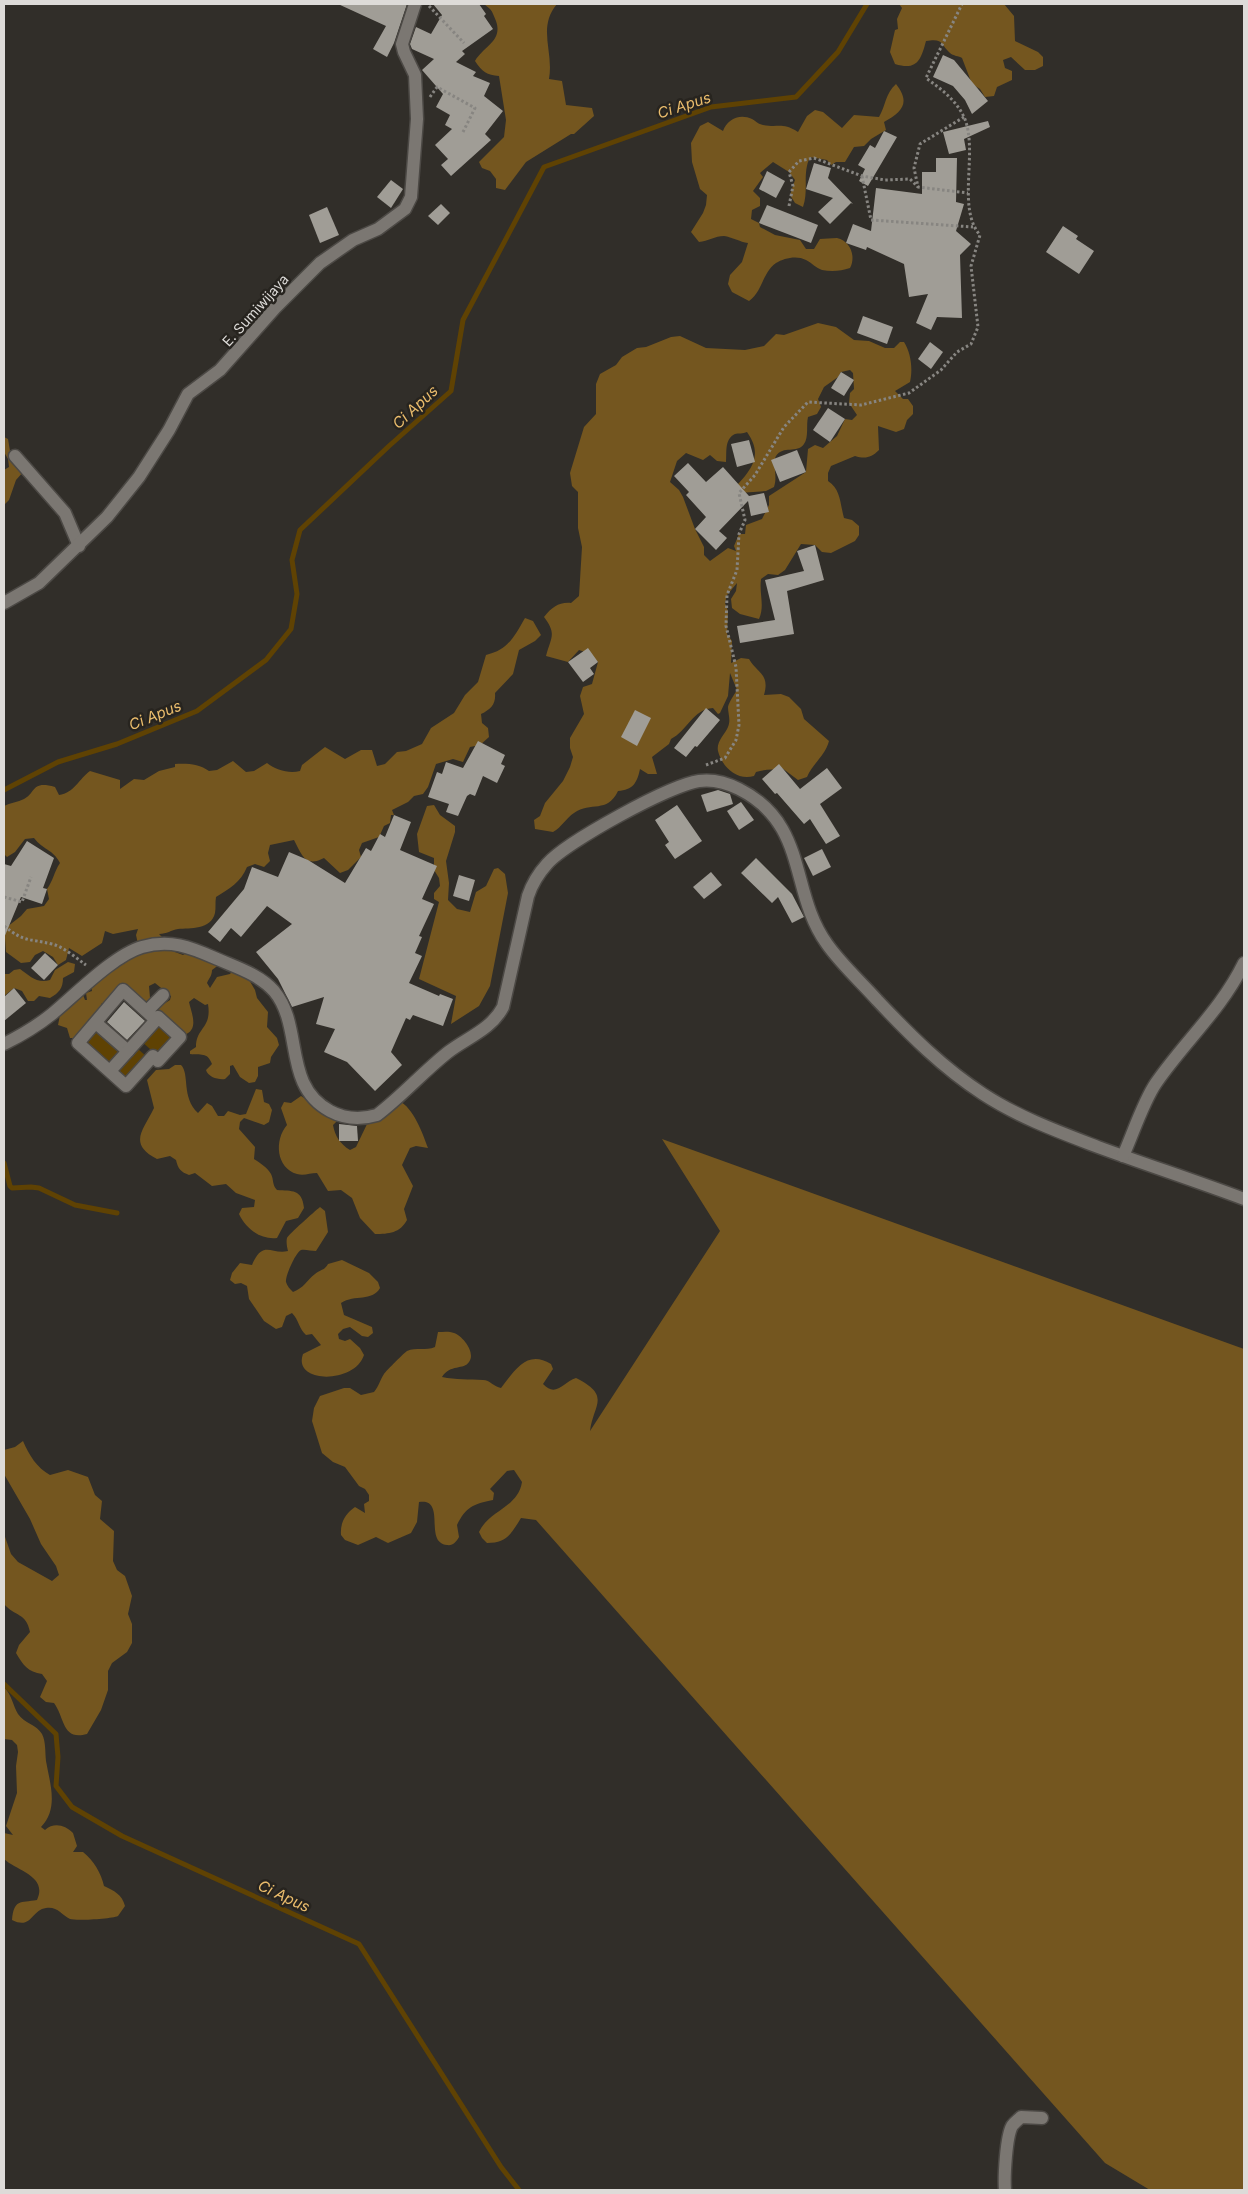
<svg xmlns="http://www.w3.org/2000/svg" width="1248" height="2194" font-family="Inter,sans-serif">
	<rect width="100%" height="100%" fill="#312e29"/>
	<g fill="#74561f" fill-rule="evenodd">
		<path d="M484,4h73c-20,24 -3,47 -8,75l13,2 4,24 26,3 2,8 -20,18h-3l-45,28 -21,28 -9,-2v-9l-6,-8 -8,-3 -3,-6 25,-25 2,-17 -7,-44c-12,-1 -17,-4 -24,-15 9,-15 28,-20 21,-40 -2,-4 -3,-9 -6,-12 -2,-2 -4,-3 -6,-5z"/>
		<path d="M899,4h105l10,12 1,25 23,11 5,5v9l-8,4h-10l-14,-13 -8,3 2,8 7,3v9l-15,7 -3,9 -9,1 -5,-8 -8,-5 -10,-26c-3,-2 -9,-2 -12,-5 -10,-9 -6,-15 -24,-12 -5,19 -9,30 -31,23l-5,-12 5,-22 3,-1 -1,-10 5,-11z"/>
		<path d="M896,84c15,19 6,28 -12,38l2,8 -15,9 -7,7 -10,1 -9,15h-9l-5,3 -4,-5 -17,-3c-8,17 -1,33 -7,50l-8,-4 -5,-8 5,-15 -6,-8 -16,-10 -13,11 3,4 -10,14 7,7v8l-8,4 -1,9 8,4 1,4 15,8 25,5 6,9h8l6,-10c5,0 11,-1 17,-1 14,3 19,19 13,30 -9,3 -18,4 -28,2 -6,-2 -10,-7 -16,-10 -9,-5 -22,-2 -30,3 -14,10 -13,28 -27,38l-17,-9 -4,-8 2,-9 12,-13 6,-19c-8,-1 -16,-6 -24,-7 -9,0 -16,5 -25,6l-8,-10 12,-19 3,-8 1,-10 -7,-6 -8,-27 -1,-19 9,-17 8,-4 15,9c4,-12 17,-18 29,-12 5,3 6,5 11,6 16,3 19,-3 35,7l9,-16 8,-6 8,2 19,16 12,-13 25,2c7,-12 6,-23 17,-33z"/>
		<path d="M818,323l18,4 18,13 15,1 16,7h9l6,-6h4c7,11 9,27 6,40l-15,9 8,8h5l5,7v8l-6,6 -3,9 -8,3 -18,-6 1,24c-8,8 -14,9 -24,6l-24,10 -3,7v8c13,8 12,23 16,37l8,2 7,6v9l-4,6 -24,12 -9,-1 -7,-7 -14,-1 -16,26 -7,5 -10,-1 -7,5c-2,15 4,26 -2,40l-19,-5 -8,-6 -1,-9 5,-8 1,-8 -10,12 -2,8 3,8 -1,23 5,7 -1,22 10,-5 8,1c9,15 21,15 15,36l17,-1 8,3 12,12 3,10 25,22c-4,15 -16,22 -22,36l-9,3 -16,-12c-9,2 -17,1 -26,4l-2,4c-17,5 -32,-9 -36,-25 -2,-9 7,-17 10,-24 3,-7 0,-13 0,-20 1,-5 6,-12 9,-17l-7,-17 -2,23 -8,17 -2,1 -5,-6c-20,1 -26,23 -42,31l-2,5 -17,13 5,17h-9l-8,-5c-3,14 -7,21 -22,22 -11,23 -27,10 -44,22 -8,5 -12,14 -21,19l-18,-3 -1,-9 6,-4 5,-13 18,-22 7,-14 3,-10 -3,-9v-10l14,-24 -4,-18 3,-9 9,-3 6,-22 -10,-9 -9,-3 -11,12 -22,-6c5,-19 11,-22 -2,-39 8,-10 15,-15 27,-14l8,-7 3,-49 -4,-19v-36l-6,-6 -2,-13 14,-46 12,-13v-30l4,-10 16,-9 6,-8 15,-9 9,-1 25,-10 9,-1 26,12 39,2 19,-4 12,-12 8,1zM850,370l3,3 1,16 -4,4 -1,10 8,12 -5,5 -7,-1 -8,17 -14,12 -8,-3 -7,4 -2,23 -37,24v9l-7,14 -16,6 -1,9h-6l-5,12 2,5 -8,-3 -18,13 -6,-6v-8l-9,-18 -12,-32 -4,-7 -9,-8 7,-21 9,-8 17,7 7,-5 7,6 9,1c1,-9 -2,-23 9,-28 3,-1 8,0 12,-2 15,21 7,35 -9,52l1,9 27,-2 8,-4c4,-11 -2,-24 2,-31 7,-11 21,-2 28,-12 5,-7 2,-19 4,-27l9,-3 4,-7 -3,-8 6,-12 14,-10 3,-5z"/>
		<polygon points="4,437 8,439 10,451 24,471 16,480 9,500 4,505 4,470 9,467 8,459 4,452"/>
		<path d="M525,618l8,3 8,14 -6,6 -16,9 -6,24 -18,19c1,11 -4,16 -14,21l1,9 6,5 1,9 -9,8 -10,2 -7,15 -10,-3 -17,5 -8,23 -5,7 -9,2 -6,6 -16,8 2,5h-3l-1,8 -6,3 -5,11 -17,6 -3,7 2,7 -13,13 -8,3 -16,-15c-19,10 -22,-3 -30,-18l-24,5 -2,8 2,8 -6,6 -9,-3 -8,3c-6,15 -18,22 -31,30 -1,5 0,11 -1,16 -4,17 -25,15 -37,16 -7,1 -11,5 -19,5l15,15 1,3 8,3 5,-3 10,2 6,6 4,-5 12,9 -8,6c0,6 -3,8 -5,13l3,5 7,-11 13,-3 4,-5 14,9 7,12 2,8 11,14 -1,15 10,11 2,7 -8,12 -1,6 -12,4v9l-3,6 -6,1 -9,-6 -7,-12 -3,1v8l-5,5c-7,1 -17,-2 -19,-9l6,-6c-5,-13 -11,-8 -22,-10v-3l6,-4c0,-20 16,-18 12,-43l-3,1 -11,-7 -5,4c2,10 11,28 -5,33l-26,-22 1,-6 11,-7 1,-4 -16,-13 -6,3 1,12 -6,6 -26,-17 -8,13 -9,4 1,9 -7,5 -6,1c-4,8 -8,13 -13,19h-6l-3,-10 -9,-3 2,-10 -7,-9 2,-3 27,-11 3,8h2l-1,-7 6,-2 -1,-6 47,-41 -2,-9 2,-6 -25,5 -8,-3 -3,12 -20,13 -13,-8 -3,12 -8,5 -5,-8 -10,-6 -8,4 -5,7 -9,1 -15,-11 -2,-27 3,2 14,-11 6,-7 17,-3 5,-7 -2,-10c6,-8 7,-17 13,-26 -7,-14 -17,-13 -26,-25l-9,1 -10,13 -8,5 -3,-3v-48c6,-3 14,-4 20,-7 12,-6 7,-19 31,-12l4,8c15,-2 20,-16 31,-24l30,9v9l14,-10 10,1 15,-9 16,-4v-3c11,-1 25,0 34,7l8,-1 16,-9 13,11 8,-1 13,-8c9,7 22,11 33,8l2,-6 23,-18 20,12 16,-9h11l5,16 8,-2 12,-12 9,-1 16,-7 9,-16 23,-15 11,-18 13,-13 8,-27c22,-5 28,-18 39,-37z"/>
		<polygon points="434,805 440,815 455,826 455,832 446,861 449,883 448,900 457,909 470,912 476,892 486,886 494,869 498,868 505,874 508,893 490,986 479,1006 451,1024 456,996 419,979 439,902 434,899 434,893 440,886 439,878 434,870 434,858 419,852 417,834 427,806"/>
		<path d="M68,962l7,2 -1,8 -11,6c0,10 -4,15 -13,20l-11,-2 -5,5h-6l-6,-10 -8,-3 -10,8v-22h5l5,-4 6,-1c10,7 17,15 30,11l5,-10z"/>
		<path d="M175,1065h6c9,9 0,32 17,48l9,-10 5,3 6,10h6l4,-5 12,4 6,-1 10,-25 6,1 2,12 5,2 3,6 -3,12 -5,3 -20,-7 -4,4 -1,7 16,18 -1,12c6,4 13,8 17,15 3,6 1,11 6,16 15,1 25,-1 27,18l-6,10 -12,3 -9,17c-16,2 -31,-9 -38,-24l3,-6 12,-1 1,-7 -19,-7 -10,-9 -14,2 -17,-13 -6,2c-8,-3 -11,-6 -13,-15l-6,-4 -13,3c-30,-15 -13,-30 -3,-51l-7,-28 9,-10 13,-1z"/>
		<path d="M301,1096l37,24 -5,5c2,11 7,19 17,25l6,-3 12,-25 31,-21c14,6 24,33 29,47l-12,-2 -6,2 -8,17 11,21 -9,23 3,11c-7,13 -18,14 -32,14l-15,-16 -8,-20 -11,-8 -13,1 -11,-18c-7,0 -13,3 -20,1 -21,-6 -23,-34 -10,-49l-6,-17 3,-6 7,1z"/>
		<path d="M662,1139l582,210v841h-94l-45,-27 -569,-643 -15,-2c-10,16 -14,25 -34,25l-5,-5 -3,-6c10,-22 39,-24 43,-50l-8,-12 -7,1 -17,18 4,4 -1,7c-20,4 -27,7 -36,25l2,12c-3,5 -6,9 -12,8 -18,-2 -9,-27 -15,-38 -2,-5 -7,-6 -13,-5l-2,20 -6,11 -23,10 -12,-6 -18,8 -13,-5 -4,-5c-1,-12 4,-21 14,-28l10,6 -1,-9 5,-3v-6l-4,-6 -6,-3 -14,-19 -12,-5 -11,-9 -10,-32 2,-13 6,-12 24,-8h6l11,7 13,-3c5,-6 6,-12 10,-18 2,-3 21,-22 23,-23 9,-4 19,0 28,-4l3,-15c5,0 11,-1 16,1 9,3 22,20 15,29 -5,8 -19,2 -27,15 14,3 27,2 41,3 7,0 11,7 18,8 14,-18 26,-39 50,-24l2,5 -10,15c13,14 20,-2 33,-6 36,18 17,27 14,53l130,-200z"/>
		<path d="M320,1207l5,4 3,21 -12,19c-5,0 -11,-2 -15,-1 -5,2 -16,26 -15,32 1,4 4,7 7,10 11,-4 14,-12 22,-18 6,-5 9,-3 13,-10l14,-4 27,13 9,9 2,6c-8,14 -25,6 -39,15l3,12 28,12 1,6 -5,4 -6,-1 -12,-9 -7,2 -5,5 1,5 6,2 5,-2 10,9 4,7c-9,29 -72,29 -61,-1l18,-9 -9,-11 -6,1c-7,-6 -7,-15 -14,-22l-6,3 -4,11 -6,2 -12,-8 -15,-22 -2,-13 -6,-3 -6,1 -5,-4 2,-7 8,-10 12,2c11,-26 19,-10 36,-14 -1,-4 -2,-9 -1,-13 2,-4 27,-26 33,-31z"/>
		<path d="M23,1441c6,14 14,27 27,34l18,-5 20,7 7,18 7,6 -2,18 14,12 -1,30 4,9 8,6 7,20 -4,18 4,10v19l-5,9 -15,11 -4,8v19l-7,20 -14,24c-25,7 -22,-16 -33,-31l-8,-1 -6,-5 7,-16 -5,-7c-14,-2 -19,-9 -26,-21l3,-8 11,-13c-4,-20 -15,-15 -26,-28v-70l7,20 7,8 34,19 7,-6 -3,-9 -15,-22 -11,-25 -26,-45v-24l11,-3z"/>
		<path d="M4,1687c8,8 9,19 14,27 6,9 19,11 24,20 4,8 3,18 4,27 4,23 13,47 -5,66l4,3c9,-8 20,-5 28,3l4,13 -4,6h10c11,9 18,21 21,34 10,5 18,8 21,20l-7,10c-7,3 -42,5 -48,3 -8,-4 -13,-13 -24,-11 -15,2 -14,22 -34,12 2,-21 8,-17 25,-20 11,-24 -20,-29 -33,-41v-26l9,2 -7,-9 11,-33 -1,-27 2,-14 -1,-7 -5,-5 -8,-1z"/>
	</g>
	<g fill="#5f4203">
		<polygon points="160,1021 176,1036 158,1056 141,1041"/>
		<polygon points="98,1027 123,1049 108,1065 83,1044"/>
		<polygon points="137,1048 148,1058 126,1082 115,1073"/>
	</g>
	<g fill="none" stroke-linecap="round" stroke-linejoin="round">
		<g stroke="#5f4203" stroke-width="5">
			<polyline points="4,790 58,762 117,744 197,711 266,660 291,629 297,594 292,560 300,530 389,446 451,391 463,320 544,167 711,107 796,97 838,52 867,4"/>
			<polyline points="4,1163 10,1186 12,1188 31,1187 39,1188 75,1205 117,1213"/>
			<polyline points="4,1684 56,1734 58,1757 56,1786 72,1807 122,1836 359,1944 501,2167 519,2190"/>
		</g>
	</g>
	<g fill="#a09d96">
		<polygon points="338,4 407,4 394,43 387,57 373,49 386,26"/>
		<polygon points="433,4 479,4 486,14 484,16 493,29 462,51 465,54 456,62 476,72 473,76 490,83 484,96 503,111 485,134 491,140 451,176 441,165 448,159 435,145 452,129 445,125 450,115 436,107 443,94 422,70 434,59 412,49 410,44 416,27 431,34 442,15"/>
		<polygon points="943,55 954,60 988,101 972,114 965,100 953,86 933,77"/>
		<polygon points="988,121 990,127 964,139 966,150 949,154 943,132"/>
		<polygon points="884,131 897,137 868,186 859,181 865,169 858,165 870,145 875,148"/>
		<polygon points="936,158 957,158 956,202 964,204 956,231 971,244 960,255 962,318 937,317 931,330 916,323 928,294 909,297 904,264 867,247 866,250 846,243 853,224 871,231 876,188 922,194 922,172 936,172"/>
		<polygon points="814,163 831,168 828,178 853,204 851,203 830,224 818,212 833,198 806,189"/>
		<polygon points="767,171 785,181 776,198 759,189"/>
		<polygon points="391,180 403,189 391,208 377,197"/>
		<polygon points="441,204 450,213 438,225 428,216"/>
		<polygon points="767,205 818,225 811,243 759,223"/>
		<polygon points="327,207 339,235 320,243 309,215"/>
		<polygon points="1063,226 1078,236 1076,239 1094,251 1079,274 1046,252"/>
		<polygon points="863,316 893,327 887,344 857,333"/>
		<polygon points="930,342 943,352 931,369 918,359"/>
		<polygon points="841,372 854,380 844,396 831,388"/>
		<polygon points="828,408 845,419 830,442 813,430"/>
		<polygon points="749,440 755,462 737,467 731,444"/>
		<polygon points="797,450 806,472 780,482 771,460"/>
		<polygon points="688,463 706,482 723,467 749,496 764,493 769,512 751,516 748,501 719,531 727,538 716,550 695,529 706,517 686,495 689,492 674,476"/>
		<polygon points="815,545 824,580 787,591 794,634 740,643 737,626 775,620 765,580 804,571 797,551"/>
		<polygon points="588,648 598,662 590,668 594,674 583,682 568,662"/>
		<polygon points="706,708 720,720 697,747 695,746 686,757 674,748"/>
		<polygon points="635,710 651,718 637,746 621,737"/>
		<polygon points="478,741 505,755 501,764 505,766 497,783 483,776 475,796 470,794 467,796 458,816 446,812 449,804 428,797 437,772 442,774 446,762 463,768"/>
		<polygon points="779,764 800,789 827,768 842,788 820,804 840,836 826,844 810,819 804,824 777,793 775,794 762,779"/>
		<polygon points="718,790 730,794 733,804 707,812 701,795"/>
		<polygon points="741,802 754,820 739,830 727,811"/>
		<polygon points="677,805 702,841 675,859 665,845 669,842 655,820"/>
		<polygon points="394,815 411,822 400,850 437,866 422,899 434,904 419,936 422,937 415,953 422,956 409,983 439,996 440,994 453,999 443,1026 413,1015 410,1020 406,1018 391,1052 402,1065 375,1091 347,1062 324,1052 335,1029 316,1024 324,997 292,1007 278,979 256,952 292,924 267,906 241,937 231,928 220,942 208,932 244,889 252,867 278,877 289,852 308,860 345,883 366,848 371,851 380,834 385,837"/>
		<polygon points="27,841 54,858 43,888 47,889 42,904 21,897 4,938 4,864 11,866"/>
		<polygon points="822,849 831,867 813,876 804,858"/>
		<polygon points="756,858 792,894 804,917 792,923 778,897 772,903 741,873"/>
		<polygon points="711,872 722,885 704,899 693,887"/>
		<polygon points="459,875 475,880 469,901 453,896"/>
		<polygon points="45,953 58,965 44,980 31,968"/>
		<polygon points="14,988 26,1003 4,1021 4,997"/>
		<polygon points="124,1002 145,1021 127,1040 107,1022"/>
		<polygon points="339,1124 357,1126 358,1141 339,1141"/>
	</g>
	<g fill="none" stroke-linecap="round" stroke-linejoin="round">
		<defs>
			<g id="street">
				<polyline points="15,456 65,513 79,546"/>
				<polyline points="4,603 39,583 107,517 139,477 169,430 188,394 220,370 275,308 320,263 353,240 378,229 405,209 411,197 417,119 415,75 404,52 402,44 415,4"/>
				<polyline points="147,1011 163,995"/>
				<polyline points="96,1023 128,1051"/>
				<path d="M4,1044c16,-8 33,-18 48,-30 23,-19 62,-59 90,-67 28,-8 48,0 73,11 20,9 44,16 59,33 30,36 8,94 56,120 15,8 30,9 47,4 25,-19 45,-42 70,-62 19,-15 44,-23 56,-46l25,-111c4,-12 10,-22 19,-32 19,-22 123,-79 152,-83 14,-2 28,2 40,8 70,35 50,103 88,155 14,20 34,38 50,56 33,35 66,68 106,94 35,23 76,38 115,53 49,18 98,34 146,52"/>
				<polyline points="110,1071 156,1020 158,1017 180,1037 158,1061 153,1056 126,1086 78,1043 123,990 156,1020"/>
				<path d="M1123,1156c10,-22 20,-54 33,-73 29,-42 65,-73 88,-120"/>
				<path d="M1005,2190c-1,-13 1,-53 7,-64 2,-3 6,-6 9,-9l21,1"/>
			</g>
		</defs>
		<use href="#street" stroke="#4c4945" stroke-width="15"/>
		<g stroke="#878581" stroke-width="3" stroke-dasharray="2.5 2.5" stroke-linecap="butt">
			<polyline points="429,6 464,43"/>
			<polyline points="430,97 437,87 475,108 462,134"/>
			<polyline points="964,117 920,144 914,168 918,187 968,193"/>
			<polyline points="862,176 871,220 973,227"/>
			<polyline points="789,206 793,186 789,172 799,161 814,158 862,176 885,180 910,179 918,187"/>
			<path d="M706,765l19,-7 11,-18 3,-15 -3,-58 -10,-41 1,-31 10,-25 2,-36 6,-14 -6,-27 16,-18 29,-48 24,-25 53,3 48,-12 32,-23 16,-18 14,-8 7,-17 -7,-61 9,-31c-24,-27 -1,-85 -16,-118 -8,-17 -23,-28 -38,-39l36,-74"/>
			<polyline points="4,897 22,902 31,877"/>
			<path d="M4,926c22,17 23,12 48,18 12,3 24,14 34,21"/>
		</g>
		<use href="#street" stroke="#7b7772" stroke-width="12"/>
	</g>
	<g text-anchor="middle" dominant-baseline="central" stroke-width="5" stroke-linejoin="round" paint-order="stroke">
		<g font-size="14" fill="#dddbd8" stroke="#27241f">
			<text transform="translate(255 310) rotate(-48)">E. Sumiwijaya</text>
		</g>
		<g font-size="15" font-style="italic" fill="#eabc6c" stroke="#27241f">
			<text transform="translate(684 105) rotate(-18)">Ci Apus</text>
			<text transform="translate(415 407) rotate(-43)">Ci Apus</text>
			<text transform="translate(155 715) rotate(-22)">Ci Apus</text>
			<text transform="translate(284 1896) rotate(25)">Ci Apus</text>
		</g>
	</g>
	<rect width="1248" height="2194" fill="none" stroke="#dddbd8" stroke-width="10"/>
</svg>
